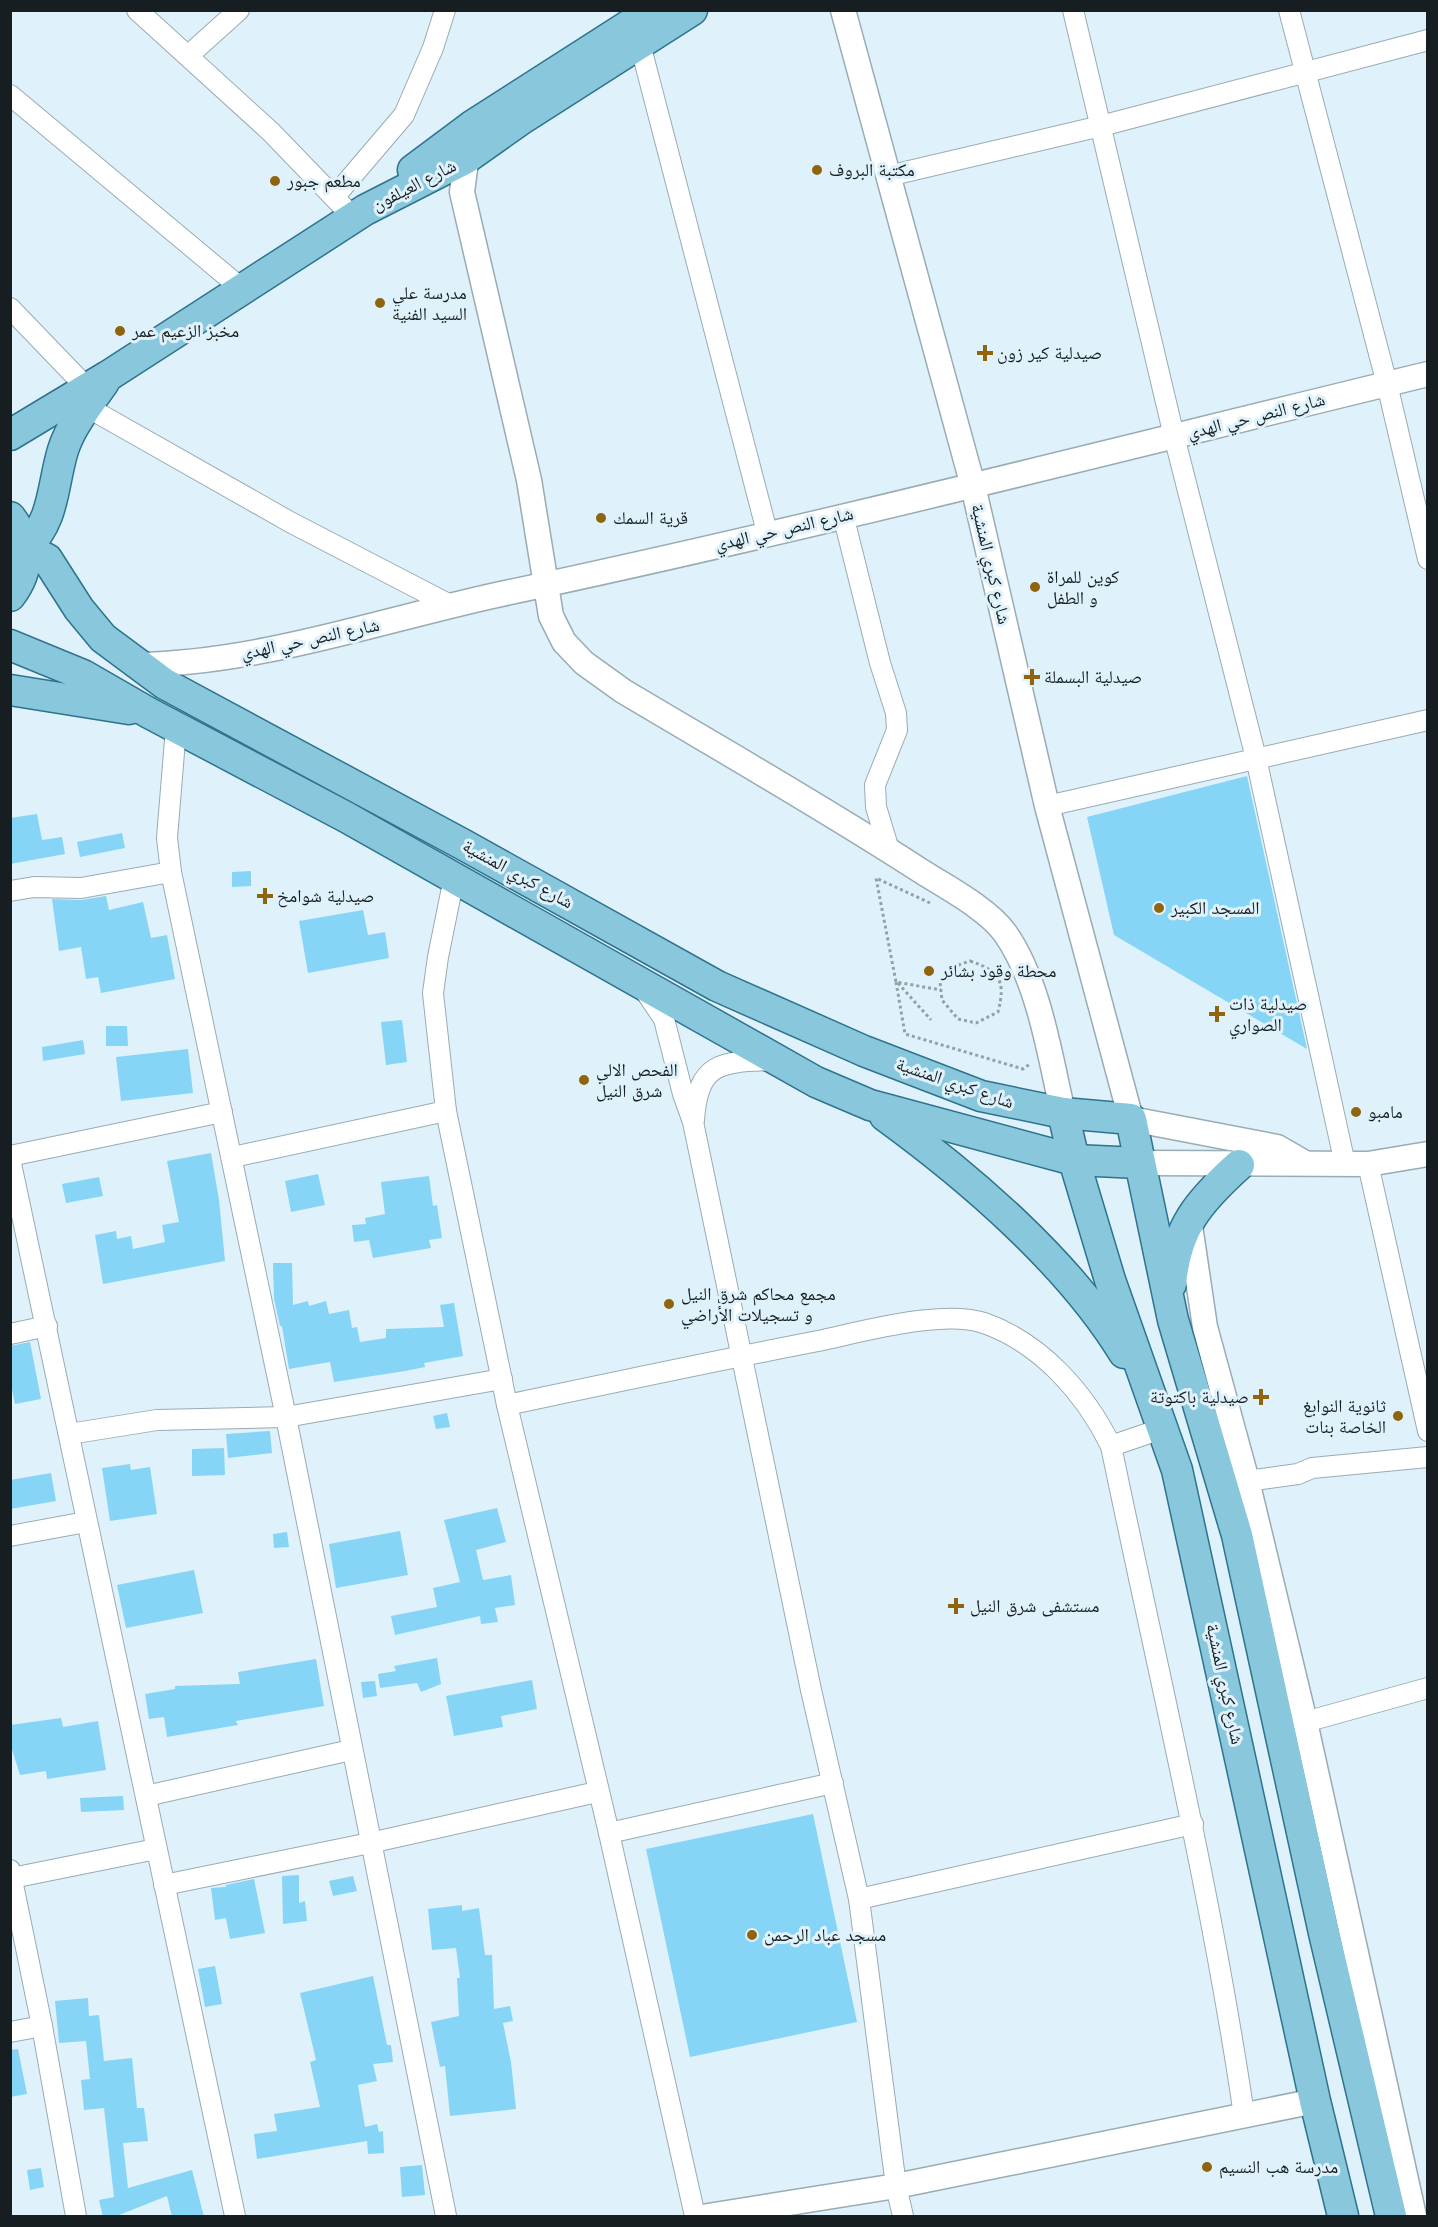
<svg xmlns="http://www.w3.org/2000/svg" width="1438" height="2227" font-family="'Libre Baskerville','Noto Naskh Arabic',serif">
	<rect width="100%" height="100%" fill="#dff2fb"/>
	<g fill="#86d5f6">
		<polygon points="1247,776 1307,1049 1114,935 1087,817"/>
		<polygon points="37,814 42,840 62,837 65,854 10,864 10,818"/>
		<polygon points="122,833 125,848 80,857 77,842"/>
		<polygon points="251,871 251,886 232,887 232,872"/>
		<polygon points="106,896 109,910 143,902 151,938 167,935 175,979 101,993 98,977 86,979 81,947 59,951 52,899 81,900"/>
		<polygon points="363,910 368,935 385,932 389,958 308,973 299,921"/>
		<polygon points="402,1020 407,1062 386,1065 381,1022"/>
		<polygon points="106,1026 127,1026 128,1046 106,1046"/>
		<polygon points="83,1040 85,1054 43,1061 42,1047"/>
		<polygon points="188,1049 193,1093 121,1101 116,1057"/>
		<polygon points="211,1153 219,1200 225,1261 103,1284 95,1235 116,1231 117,1239 131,1236 133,1249 165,1242 162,1225 179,1222 167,1161"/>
		<polygon points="318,1174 325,1205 291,1212 285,1181"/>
		<polygon points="429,1176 433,1206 437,1205 442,1238 429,1240 431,1248 373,1258 369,1240 354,1242 352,1225 366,1224 365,1218 385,1214 381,1182"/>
		<polygon points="99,1177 103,1196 66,1203 62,1184"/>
		<polygon points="273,1263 292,1263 293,1305 308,1301 309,1306 326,1301 329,1314 349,1310 352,1328 357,1327 360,1342 386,1338 386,1329 444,1327 440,1305 454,1303 463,1356 424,1363 425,1367 405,1371 334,1382 330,1362 289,1369 282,1326 280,1326 274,1299"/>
		<polygon points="30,1342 41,1399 15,1404 10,1380 10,1346"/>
		<polygon points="447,1413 450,1427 436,1429 433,1416"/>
		<polygon points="270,1431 272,1453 228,1458 226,1434"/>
		<polygon points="224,1448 225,1475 192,1476 192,1449"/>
		<polygon points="130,1464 131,1470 150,1467 157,1514 110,1521 102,1468"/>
		<polygon points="51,1473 56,1501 10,1509 10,1480"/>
		<polygon points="497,1508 506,1542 476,1550 483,1580 511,1575 515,1605 495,1608 498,1622 481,1624 480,1616 395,1635 391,1616 437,1607 433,1588 460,1582 444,1520"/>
		<polygon points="400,1531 408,1575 336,1588 329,1544"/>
		<polygon points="287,1532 289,1547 274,1548 273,1534"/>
		<polygon points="194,1570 203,1613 126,1628 117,1585"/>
		<polygon points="437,1658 441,1684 421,1692 417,1683 380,1688 378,1674 396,1671 394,1666"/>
		<polygon points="316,1659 324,1706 236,1721 238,1725 167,1737 164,1717 149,1719 145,1694 175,1689 175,1686 240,1684 238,1672"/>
		<polygon points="532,1680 537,1709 501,1716 503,1727 454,1736 446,1696"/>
		<polygon points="375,1681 377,1696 363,1698 361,1682"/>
		<polygon points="61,1718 63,1727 98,1721 106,1770 47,1779 46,1771 20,1775 10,1743 10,1725"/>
		<polygon points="123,1796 124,1810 81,1812 80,1798"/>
		<polygon points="813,1814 857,2022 690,2057 646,1849"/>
		<polygon points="299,1875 299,1903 305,1901 307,1921 283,1924 282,1876"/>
		<polygon points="353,1876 357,1891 333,1896 329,1881"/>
		<polygon points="254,1879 265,1933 230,1939 226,1918 215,1920 211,1888 226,1887 226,1885"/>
		<polygon points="462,1905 462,1911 479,1908 485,1955 492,1955 494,2009 510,2006 513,2021 503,2023 511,2062 516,2109 450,2116 445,2066 440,2067 431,2022 459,2016 457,1978 460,1978 456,1948 432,1950 428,1909"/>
		<polygon points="215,1966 222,2004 205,2007 198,1969"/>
		<polygon points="373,1976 387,2045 391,2045 393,2062 373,2064 377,2081 358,2085 365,2127 377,2124 379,2132 383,2131 384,2153 368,2154 367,2141 257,2159 254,2134 277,2131 274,2114 320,2107 310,2062 316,2060 300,1993"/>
		<polygon points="88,1998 89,2016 99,2015 104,2061 132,2058 137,2108 144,2108 148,2141 123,2143 128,2188 192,2170 204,2217 172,2217 167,2196 114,2217 103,2217 99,2200 114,2197 104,2108 84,2110 81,2080 90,2079 86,2041 59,2043 55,2001"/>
		<polygon points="18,2049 27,2094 10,2097 10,2050"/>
		<polygon points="422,2165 425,2195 402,2197 400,2167"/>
		<polygon points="41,2168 44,2187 30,2190 27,2170"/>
	</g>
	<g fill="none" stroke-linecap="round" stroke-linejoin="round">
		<defs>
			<g id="minor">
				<polyline points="137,10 271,132 354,218"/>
				<polyline points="1073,10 1174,436 1256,758 1345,1164"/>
				<polyline points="1289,10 1387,384 1428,559"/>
				<polyline points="640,44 767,532"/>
				<polyline points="189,55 239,10"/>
				<polyline points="10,95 241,288"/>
				<polyline points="888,176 1101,126 1428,40"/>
				<polyline points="335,196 404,115 433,48 445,10"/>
				<polyline points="10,308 87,388"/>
				<polyline points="87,407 290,522 450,605"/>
				<polyline points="843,515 880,663 896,713 897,730 875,785 876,807 889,850"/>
				<polyline points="176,728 167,838 171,872 286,1417 446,2216"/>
				<polyline points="1047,806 1428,720"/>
				<polyline points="454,878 438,957 433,993 446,1111 507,1405 609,1833 695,2216"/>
				<polyline points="10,891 34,887 81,888 171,872"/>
				<polyline points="643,988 664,1019 683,1094 693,1122 811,1690 859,1899 896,2186 903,2216"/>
				<path d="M694,1120c4,-59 28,-58 79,-60"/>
				<polyline points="10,1156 222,1112"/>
				<polyline points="233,1157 446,1111"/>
				<polyline points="10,1159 235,2216"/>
				<polyline points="1368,1164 1428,1431"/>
				<polyline points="10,1334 47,1326"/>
				<path d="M507,1405c104,-22 207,-44 311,-64 43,-9 125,-32 166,-18 57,20 101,70 127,123 46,223 100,444 133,669"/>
				<polyline points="69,1434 157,1420 286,1417 502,1379"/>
				<polyline points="1111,1446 1164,1428"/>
				<polyline points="1247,1481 1298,1474 1312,1468 1428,1457"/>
				<polyline points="10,1536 86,1522"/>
				<polyline points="1305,1722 1428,1688"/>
				<polyline points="146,1796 351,1750"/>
				<polyline points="609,1833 833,1783"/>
				<polyline points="10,1870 42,2026 76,2216"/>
				<polyline points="12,1878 156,1849"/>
				<polyline points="164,1885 370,1843 597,1792"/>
				<polyline points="859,1899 1193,1824"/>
				<polyline points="10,2032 42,2026"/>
			</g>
			<g id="tertiary">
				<polyline points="843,10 973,486 1047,806 1131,1119 1277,1147 1303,1162"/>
				<path d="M468,146l-6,46 67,288 22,136 13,26 20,21 39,28c99,59 201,117 298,180 25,16 67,38 84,62 34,48 45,123 58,180"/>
				<path d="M136,665c125,-2 245,-45 365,-71 311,-66 618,-145 927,-220"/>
				<polyline points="1140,1163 1368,1164 1428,1154"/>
				<polyline points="1189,1219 1205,1327 1247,1481 1305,1722 1414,2216"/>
				<polyline points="708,2216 896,2186 1315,2101"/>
			</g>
			<g id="primary">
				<polyline points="413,170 472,126 653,10"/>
				<polyline points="10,435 108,376 365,210 465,159 523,118 692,10"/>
				<path d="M10,517c20,26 20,53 0,79"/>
				<path d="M26,547c29,-27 26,-61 37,-97 8,-25 26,-46 41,-68"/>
				<polyline points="26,549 47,559 79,609 103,638 165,684 464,845 717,986 864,1051 981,1096 1063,1113 1131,1119 1173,1320 1237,1535 1324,1933 1391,2216"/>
				<polyline points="10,645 83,675 149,713 346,817 816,1082 870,1105 1074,1160 1140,1163"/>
				<polyline points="10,690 129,709"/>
				<polyline points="1063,1113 1074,1160 1110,1280 1177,1470 1315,2101 1343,2216"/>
				<path d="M885,1116c85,62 184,147 239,237"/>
				<path d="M1171,1284c5,-56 27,-82 68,-119"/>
			</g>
		</defs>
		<use href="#minor" stroke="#99abb3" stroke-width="22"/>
		<use href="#tertiary" stroke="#99abb3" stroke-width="27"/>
		<use href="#primary" stroke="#2e738d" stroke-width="33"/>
		<g stroke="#93a1a8" stroke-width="3" stroke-dasharray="3 3" stroke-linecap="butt">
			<polyline points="930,903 876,878 896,982 941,990"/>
			<path d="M970,961c30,10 36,20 28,51l-22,11 -18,-4 -16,-19 -2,-18 10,-14z"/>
			<polyline points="896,982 905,1034 1023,1069 1030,1064"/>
			<polyline points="898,983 931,1020"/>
		</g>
		<use href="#minor" stroke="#fff" stroke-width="20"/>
		<use href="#tertiary" stroke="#fff" stroke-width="24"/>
		<use href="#primary" stroke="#89c7dd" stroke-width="30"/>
	</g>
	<g fill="#90640d" stroke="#dff2fb" stroke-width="2">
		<circle cx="817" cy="170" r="6"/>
		<circle cx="275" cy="181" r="6"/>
		<circle cx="380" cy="303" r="6"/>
		<circle cx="120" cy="331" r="6"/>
		<path d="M982 344h6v6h6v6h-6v6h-6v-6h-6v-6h6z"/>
		<circle cx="601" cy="518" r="6"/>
		<circle cx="1035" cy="587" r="6"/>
		<path d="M1029 668h6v6h6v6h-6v6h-6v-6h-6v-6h6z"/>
		<path d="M262 887h6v6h6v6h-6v6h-6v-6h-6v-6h6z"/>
		<circle cx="1159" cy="908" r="6"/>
		<circle cx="929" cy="971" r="6"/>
		<path d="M1214 1005h6v6h6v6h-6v6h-6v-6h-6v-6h6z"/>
		<circle cx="584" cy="1080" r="6"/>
		<circle cx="1356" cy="1112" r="6"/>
		<circle cx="669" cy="1304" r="6"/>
		<path d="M1258 1388h6v6h6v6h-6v6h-6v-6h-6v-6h6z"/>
		<circle cx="1398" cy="1416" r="6"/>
		<path d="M953 1597h6v6h6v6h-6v6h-6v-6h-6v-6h6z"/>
		<circle cx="752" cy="1935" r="6"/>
		<circle cx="1207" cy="2167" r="6"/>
	</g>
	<g text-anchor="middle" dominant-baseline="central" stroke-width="6" stroke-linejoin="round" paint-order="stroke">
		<g font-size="18" fill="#171e21" stroke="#dff2fb" text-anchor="start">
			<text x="829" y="170">مكتبة البروف</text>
			<text x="287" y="181">مطعم جبور</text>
			<text x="392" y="293">مدرسة علي<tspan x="392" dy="21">السيد الفنية</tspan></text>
			<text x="132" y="331">مخبز الزعيم عمر</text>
			<text x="997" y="353">صيدلية كير زون</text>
			<text x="613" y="518">قرية السمك</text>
			<text x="1047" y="577">كوين للمراة<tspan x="1047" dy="21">و الطفل</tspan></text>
			<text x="1044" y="677">صيدلية البسملة</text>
			<text x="277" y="896">صيدلية شوامخ</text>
			<text x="1171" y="908">المسجد الكبير</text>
			<text x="941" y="971">محطة وقود بشائر</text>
			<text x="1229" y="1004">صيدلية ذات<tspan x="1229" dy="21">الصواري</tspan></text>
			<text x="596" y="1070">الفحص الالي<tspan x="596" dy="21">شرق النيل</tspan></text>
			<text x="1368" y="1112">مامبو</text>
			<text x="681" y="1294">مجمع محاكم شرق النيل<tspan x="681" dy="21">و تسجيلات الأراضي</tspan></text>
			<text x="1249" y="1397" text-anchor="end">صيدلية باكتوتة</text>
			<text x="1386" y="1406" text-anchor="end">ثانوية النوابغ<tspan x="1386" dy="21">الخاصة بنات</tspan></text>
			<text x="970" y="1606">مستشفى شرق النيل</text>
			<text x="764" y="1935">مسجد عباد الرحمن</text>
			<text x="1219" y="2167">مدرسة هب النسيم</text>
		</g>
		<g font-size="18" fill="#171e21" stroke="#dff2fb">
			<text transform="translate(414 185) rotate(-27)">شارع العيلفون</text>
			<text transform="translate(1256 416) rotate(-14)">شارع النص حي الهدي</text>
			<text transform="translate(784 529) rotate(-13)">شارع النص حي الهدي</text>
			<text transform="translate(991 564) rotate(77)">شارع كبري المنشية</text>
			<text transform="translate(310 639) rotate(-12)">شارع النص حي الهدي</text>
			<text transform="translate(518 874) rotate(29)">شارع كبري المنشية</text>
			<text transform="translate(955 1083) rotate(19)">شارع كبري المنشية</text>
			<text transform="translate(1225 1684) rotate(78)">شارع كبري المنشية</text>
		</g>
	</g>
	<rect width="1438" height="2227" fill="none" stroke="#171e21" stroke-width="24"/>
</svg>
